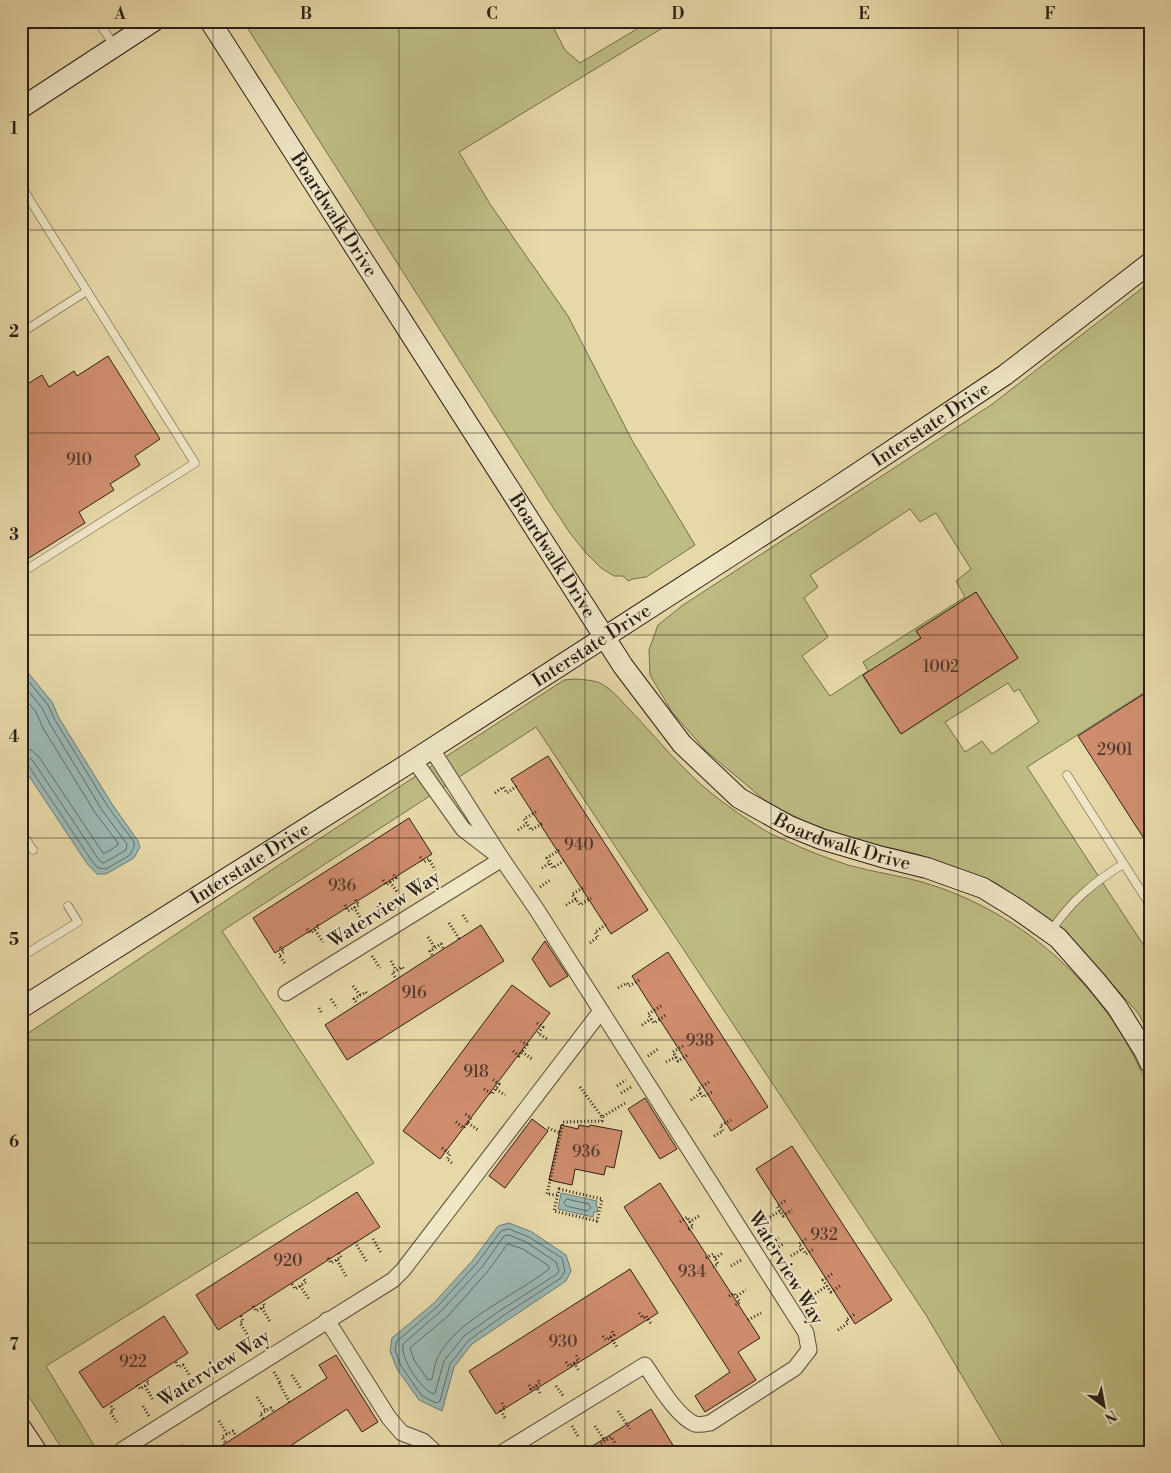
<svg xmlns="http://www.w3.org/2000/svg" width="1171" height="1473" font-family="'Libre Bodoni',serif">
	<rect width="100%" height="100%" fill="#e7d8a8"/>
	<filter id="stains"><feTurbulence type="fractalNoise" baseFrequency=".004" numOctaves="4"/><feColorMatrix values="0 0 0 0 .2 0 0 0 0 .09 0 0 0 0 .02 0 0 0 .5 -.17"/></filter>
	<radialGradient id="worn" r=".72"><stop offset=".6" stop-color="#630" stop-opacity="0"/><stop offset="1" stop-color="#630" stop-opacity=".3"/></radialGradient>
	<g fill="#bdbc83" stroke="#746e4e" fill-rule="evenodd">
		<polygon points="243,21 550,21 565,50 580,63 650,21 674,21 459,152 490,204 568,316 633,442 695,545 646,577 633,579 628,581 623,576 614,576 601,568 585,552 570,533 554,509"/>
		<path d="M1150,282v407l-123,78 123,188v80l-12,-22 -76,-85 -66,-45 -79,-29 -62,-14 -49,-18 -38,-19 -62,-52 -34,-39 -22,-37 -1,-25 9,-25 25,-20 308,-200zM910,509l10,13 16,-9 35,56 -15,12 9,16 -102,65 5,9 -38,25 -28,-40 26,-19 -24,-39 14,-11 -8,-12zM976,592l42,66 -117,76 -38,-58 58,-38 -5,-7zM1008,683l6,9 5,-3 20,33 -47,32 -10,-13 -17,11 -20,-30z"/>
		<path d="M576,679c8,1 19,1 26,5 10,6 18,15 25,23 20,20 37,42 57,61 22,23 47,41 74,58 8,6 18,10 27,14 20,10 42,18 63,25 24,7 50,10 74,17 103,30 191,110 228,211v359h-143l-81,-137 -390,-588 -314,204 152,232 -328,203 52,86h-34l-43,-68v-346l264,-177 279,-181z"/>
	</g>
	<g fill="#9bb8b3" stroke="#6e7b75">
		<polygon points="21,664 52,702 59,718 112,804 138,841 140,847 134,858 106,874 97,874 88,865 21,764"/>
		<polygon points="561,1193 597,1201 596,1206 598,1207 597,1212 594,1212 593,1217 558,1209"/>
		<polygon points="509,1223 532,1232 566,1255 571,1271 566,1281 472,1344 454,1367 442,1411 419,1400 397,1369 390,1351 392,1338 434,1303 473,1260 498,1226"/>
	</g>
	<g fill="none" stroke-linecap="round" stroke-linejoin="round">
		<g stroke="#626c66" stroke-width="1">
			<polyline points="21,672 48,705 55,720 108,807 134,842 134,847 130,855 106,869 98,868 92,861 28,765 21,762"/>
			<polyline points="21,682 42,708 50,724 102,810 127,844 126,850 104,863 101,862 97,857 33,761 28,757 21,756"/>
			<polyline points="21,694 36,712 43,728 96,814 118,843 117,846 105,853 103,853 39,757 31,750 21,749"/>
			<polygon points="567,1199 589,1204 591,1208 587,1211 566,1206 564,1203"/>
			<polygon points="509,1229 529,1237 562,1258 565,1271 561,1278 504,1315 468,1341 450,1364 440,1401 436,1403 422,1396 401,1366 395,1350 397,1341 437,1307 477,1263 501,1231"/>
			<path d="M509,1235l17,7 30,20 3,9 -2,3 -56,36 -37,26 -20,25 -9,32 -2,1c-13,-6 -33,-36 -30,-50l39,-34 40,-43 22,-31z"/>
			<path d="M508,1244l15,5 26,17v3c-33,26 -87,48 -109,84 -5,8 -6,17 -8,26l-4,1 -14,-20 -4,-12 38,-32 40,-45z"/>
		</g>
	</g>
	<g fill="#cf8d6e" stroke="#2a1f18">
		<polygon points="108,356 160,439 135,456 140,465 110,484 114,490 79,512 85,523 21,563 21,388 42,375 49,387 74,371 77,376"/>
		<polygon points="976,592 1018,658 901,734 863,675 921,638 916,631"/>
		<polygon points="1150,690 1150,848 1078,736"/>
		<polygon points="548,756 648,910 611,934 511,779"/>
		<polygon points="409,818 432,854 275,953 253,918"/>
		<polygon points="481,925 504,961 347,1060 325,1025"/>
		<polygon points="545,941 568,976 550,987 532,959"/>
		<polygon points="668,952 768,1107 731,1131 632,976"/>
		<polygon points="512,985 550,1013 440,1159 403,1131"/>
		<polygon points="645,1098 677,1149 660,1159 628,1109"/>
		<polygon points="532,1119 548,1131 505,1188 489,1176"/>
		<polygon points="561,1125 578,1129 579,1125 589,1127 590,1125 622,1131 614,1168 606,1166 604,1175 575,1169 572,1185 549,1180"/>
		<polygon points="792,1146 892,1300 855,1324 756,1169"/>
		<polygon points="660,1183 760,1338 738,1352 756,1380 705,1412 695,1396 730,1372 624,1207"/>
		<polygon points="357,1192 380,1227 218,1330 196,1295"/>
		<polygon points="630,1269 658,1313 496,1414 469,1371"/>
		<polygon points="164,1316 188,1353 103,1408 79,1372"/>
		<polygon points="336,1355 378,1422 362,1432 347,1409 281,1452 212,1452 327,1378 319,1365"/>
		<polygon points="651,1409 677,1452 583,1452"/>
	</g>
	<g fill="none" stroke-linecap="round" stroke-linejoin="round">
		<defs>
			<g id="lane">
				<polyline points="98,21 115,47"/>
				<polyline points="21,30 36,21"/>
				<polyline points="21,186 195,463 21,573"/>
				<polyline points="21,333 87,291"/>
				<polyline points="1067,775 1150,905"/>
				<polyline points="21,832 33,850"/>
				<path d="M1051,931c20,-30 42,-48 72,-67"/>
				<polyline points="21,957 78,922 68,906"/>
			</g>
			<g id="street">
				<path d="M431,748l71,111 35,51 269,423 3,17 -14,18 -85,55c-5,1 -11,2 -15,1 -19,-8 -38,-42 -50,-59l-142,87"/>
				<polyline points="414,760 463,829 493,852"/>
				<polyline points="286,993 502,859"/>
				<polyline points="327,1320 389,1418 402,1433 423,1441 435,1452"/>
				<polyline points="122,1450 393,1280 403,1270 601,1011"/>
			</g>
			<g id="secondary">
				<path id="s1" d="M210,21l413,645 59,78 57,54 50,28 32,13 61,18 45,11 56,20 34,21 41,29 38,43 21,26 28,45 5,11"/>
				<polyline points="21,108 154,21"/>
				<path id="s2" d="M21,1008l393,-248 414,-267 177,-118 145,-112"/>
				<polyline points="21,1428 37,1452"/>
			</g>
		</defs>
		<use href="#lane" stroke="#594d3c" stroke-width="9"/>
		<use href="#street" stroke="#594d3c" stroke-width="17"/>
		<use href="#secondary" stroke="#2a1f18" stroke-width="22"/>
		<g stroke="#2a1f18" stroke-width="3" stroke-dasharray="1 2.5" stroke-linecap="butt">
			<polyline points="495,793 503,787 507,793 518,785"/>
			<polyline points="536,812 524,819 531,830 543,823"/>
			<polyline points="518,830 527,824"/>
			<polyline points="559,850 547,858 553,868 565,860"/>
			<polyline points="420,857 424,862 429,859 435,870"/>
			<polyline points="542,868 550,863"/>
			<polyline points="383,880 386,885 396,878 393,874"/>
			<polyline points="390,882 398,893"/>
			<polyline points="540,887 550,880"/>
			<polyline points="583,888 572,894 580,905 591,898"/>
			<polyline points="345,905 348,911 359,905 355,899"/>
			<polyline points="566,905 576,899"/>
			<polyline points="378,906 382,914"/>
			<polyline points="354,907 360,917"/>
			<polyline points="463,915 468,923"/>
			<polyline points="449,923 460,940"/>
			<polyline points="307,929 310,933 319,927 316,923"/>
			<polyline points="315,930 323,942"/>
			<polyline points="428,937 435,948"/>
			<polyline points="590,943 598,937 595,932 607,924"/>
			<polyline points="280,947 284,952 279,955 286,965"/>
			<polyline points="432,955 430,951 441,944 443,948"/>
			<polyline points="372,956 380,968"/>
			<polyline points="391,961 396,970"/>
			<polyline points="395,977 392,973 402,967 404,970"/>
			<polyline points="353,986 360,995"/>
			<polyline points="618,988 627,983 629,986 641,979"/>
			<polyline points="331,999 337,1008"/>
			<polyline points="356,1002 354,999 366,992 368,995"/>
			<polyline points="661,1006 648,1014 654,1023 666,1015"/>
			<polyline points="319,1008 322,1014"/>
			<polyline points="537,1023 543,1027 538,1033 547,1039"/>
			<polyline points="642,1025 651,1019"/>
			<polyline points="683,1046 673,1052 678,1061 689,1054"/>
			<polyline points="513,1051 519,1056 527,1045 521,1041"/>
			<polyline points="522,1052 532,1059"/>
			<polyline points="648,1056 658,1049"/>
			<polyline points="666,1062 676,1057"/>
			<polyline points="709,1082 698,1089 703,1097 714,1091"/>
			<polyline points="617,1086 626,1080"/>
			<polyline points="580,1087 602,1117 627,1102"/>
			<polyline points="484,1089 492,1094 499,1084 492,1079"/>
			<polyline points="496,1089 505,1095"/>
			<polyline points="621,1093 631,1087"/>
			<polyline points="691,1100 701,1093"/>
			<polyline points="456,1122 464,1128 471,1118 464,1113"/>
			<polyline points="468,1123 478,1130"/>
			<polyline points="548,1128 560,1133"/>
			<polyline points="714,1136 723,1131 720,1126 731,1120"/>
			<polyline points="442,1148 450,1154 447,1159 453,1164"/>
			<polygon points="559,1189 602,1199 597,1221 554,1211"/>
			<polyline points="557,1195 547,1194 563,1122 602,1121 602,1117"/>
			<polyline points="785,1201 777,1206 783,1216 792,1210"/>
			<polyline points="767,1219 780,1211"/>
			<polyline points="680,1222 687,1217 693,1227 687,1230"/>
			<polyline points="689,1222 699,1216"/>
			<polyline points="373,1239 381,1253"/>
			<polyline points="806,1239 799,1244 806,1254 814,1249"/>
			<polyline points="355,1242 367,1262"/>
			<polyline points="767,1246 779,1238"/>
			<polyline points="773,1251 783,1244"/>
			<polyline points="791,1256 802,1249"/>
			<polyline points="328,1258 331,1263 341,1257 338,1252"/>
			<polyline points="706,1258 713,1254 718,1264 713,1267"/>
			<polyline points="715,1258 723,1253"/>
			<polyline points="337,1260 346,1276"/>
			<polyline points="731,1266 741,1260"/>
			<polyline points="832,1274 823,1280 831,1292 840,1286"/>
			<polyline points="292,1284 295,1289 306,1282 303,1278"/>
			<polyline points="300,1286 309,1299"/>
			<polyline points="815,1294 827,1286"/>
			<polyline points="729,1296 734,1293 740,1302 734,1306"/>
			<polyline points="737,1296 746,1290"/>
			<polyline points="253,1306 256,1311 265,1306 263,1302"/>
			<polyline points="262,1308 271,1323"/>
			<polyline points="639,1313 643,1318 646,1316 652,1325"/>
			<polyline points="241,1316 243,1321 240,1323 249,1337"/>
			<polyline points="748,1320 761,1313"/>
			<polyline points="838,1330 848,1323 846,1320 856,1313"/>
			<polyline points="603,1336 606,1340 614,1335 612,1331"/>
			<polyline points="610,1337 617,1347"/>
			<polyline points="176,1362 178,1367 183,1365 190,1376"/>
			<polyline points="566,1362 569,1366 579,1360 576,1355"/>
			<polyline points="574,1363 579,1371"/>
			<polyline points="274,1372 280,1382"/>
			<polyline points="292,1375 301,1389"/>
			<polyline points="279,1383 290,1403"/>
			<polyline points="137,1385 140,1389 149,1383 146,1379"/>
			<polyline points="529,1385 531,1389 540,1383 538,1379"/>
			<polyline points="145,1386 153,1400"/>
			<polyline points="536,1386 541,1395"/>
			<polyline points="556,1386 564,1397"/>
			<polyline points="257,1397 266,1411"/>
			<polyline points="502,1403 505,1408 501,1411 505,1418"/>
			<polyline points="111,1406 114,1410 110,1412 117,1422"/>
			<polyline points="143,1406 149,1416"/>
			<polyline points="618,1411 630,1429"/>
			<polyline points="263,1419 260,1414 271,1408 274,1412"/>
			<polyline points="219,1421 227,1434"/>
			<polyline points="572,1426 578,1436"/>
			<polyline points="595,1426 605,1441"/>
			<polyline points="225,1442 222,1437 233,1431 236,1436"/>
			<polyline points="181,1445 185,1452"/>
			<polyline points="558,1449 560,1452"/>
			<polyline points="605,1452 600,1444 611,1437 616,1444"/>
		</g>
		<use href="#lane" stroke="#efe6c6" stroke-width="8"/>
		<use href="#street" stroke="#efe6c6" stroke-width="15"/>
		<use href="#secondary" stroke="#efe6c6" stroke-width="20"/>
	</g>
	<path fill="none" stroke="#2a1f18" stroke-width="1" stroke-opacity="0.55" d="M213,21v1431M399,21v1431M585,21v1431M771,21v1431M958,21v1431M21,230h1129M21,433h1129M21,635h1129M21,838h1129M21,1040h1129M21,1243h1129"/>
	<g text-anchor="middle" dominant-baseline="central" stroke-width="4" stroke-linejoin="round" paint-order="stroke">
		<g font-size="16" fill="#533a2e">
			<text x="79" y="460">910</text>
			<text x="941" y="667">1002</text>
			<text x="1115" y="750">2901</text>
			<text x="579" y="845">940</text>
			<text x="342" y="886">936</text>
			<text x="414" y="993">916</text>
			<text x="700" y="1041">938</text>
			<text x="476" y="1072">918</text>
			<text x="586" y="1152">936</text>
			<text x="824" y="1235">932</text>
			<text x="288" y="1261">920</text>
			<text x="692" y="1272">934</text>
			<text x="563" y="1342">930</text>
			<text x="133" y="1362">922</text>
		</g>
		<g font-size="19" fill="#2a1f18" stroke="#efe6c6">
			<text stroke="none"><textPath href="#s1" startOffset="230">Boardwalk Drive</textPath></text>
			<text stroke="none"><textPath href="#s2" startOffset="1081">Interstate Drive</textPath></text>
			<text stroke="none"><textPath href="#s1" startOffset="635">Boardwalk Drive</textPath></text>
			<text stroke="none"><textPath href="#s2" startOffset="676">Interstate Drive</textPath></text>
			<text stroke="none"><textPath href="#s1" startOffset="1055">Boardwalk Drive</textPath></text>
			<text stroke="none"><textPath href="#s2" startOffset="271">Interstate Drive</textPath></text>
			<text transform="translate(384 909) rotate(-32)">Waterview Way</text>
			<text transform="translate(786 1268) rotate(59)">Waterview Way</text>
			<text transform="translate(214 1368) rotate(-32)">Waterview Way</text>
		</g>
	</g>
	<rect width="1171" height="1473" fill="none" stroke="#e7d8a8" stroke-width="55"/>
	<g transform="translate(1104 1406) rotate(148)" stroke="#efe6c6" stroke-width="4" paint-order="stroke">
	<path d="M0-4L9 19L0 12L-9 19Z" fill="#2a1f18"/>
	<text y="-8" font-size="14" font-weight="bold" text-anchor="middle" fill="#2a1f18">N</text>
	</g>
	<rect x="28" y="28" width="1116" height="1418" fill="none" stroke="#2a1f18" stroke-width="2"/>
	<g font-size="16" text-anchor="middle" font-weight="bold" fill="#2a1f18">
		<text x="120" y="19">A</text>
		<text x="306" y="19">B</text>
		<text x="492" y="19">C</text>
		<text x="678" y="19">D</text>
		<text x="864" y="19">E</text>
		<text x="1050" y="19">F</text>
		<text x="14" y="134">1</text>
		<text x="14" y="337">2</text>
		<text x="14" y="540">3</text>
		<text x="14" y="742">4</text>
		<text x="14" y="945">5</text>
		<text x="14" y="1147">6</text>
		<text x="14" y="1350">7</text>
	</g>
	<rect width="100%" height="100%" filter="url(#stains)"/>
	<rect width="100%" height="100%" fill="url(#worn)"/>
</svg>
